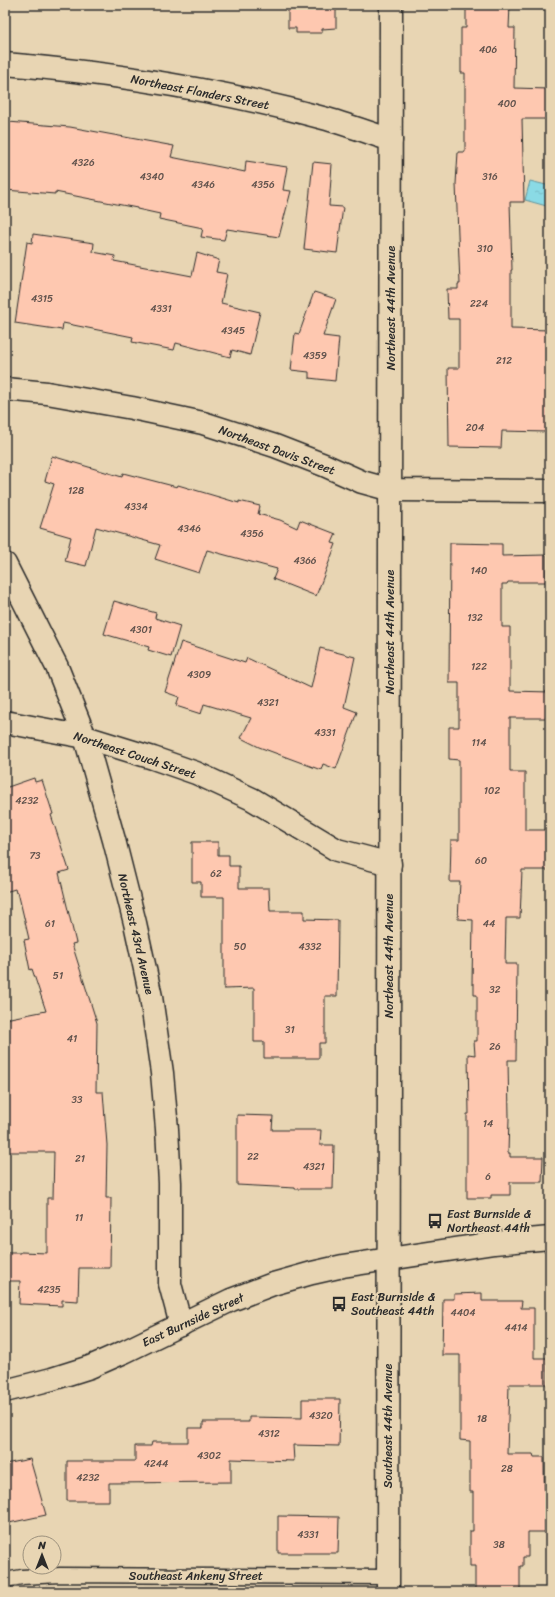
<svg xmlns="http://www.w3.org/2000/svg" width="555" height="1597" font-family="Sriracha,sans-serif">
	<defs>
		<pattern id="water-ripples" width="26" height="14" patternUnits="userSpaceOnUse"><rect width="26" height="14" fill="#8adae5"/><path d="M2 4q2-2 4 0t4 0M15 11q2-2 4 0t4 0" fill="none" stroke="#77bbc5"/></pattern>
	</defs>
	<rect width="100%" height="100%" fill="#e8d5b3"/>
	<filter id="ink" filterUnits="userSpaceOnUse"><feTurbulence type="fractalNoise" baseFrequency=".025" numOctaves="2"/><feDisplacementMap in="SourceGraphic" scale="8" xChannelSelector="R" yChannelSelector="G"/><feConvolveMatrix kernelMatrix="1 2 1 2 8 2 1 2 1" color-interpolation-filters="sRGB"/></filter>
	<g filter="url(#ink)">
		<polygon fill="url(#water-ripples)" stroke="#64949b" points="530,181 550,186 550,207 525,200"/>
		<g fill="#fec8b0" stroke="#2b2b2b">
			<polygon points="288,5 336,5 336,28 322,29 322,33 296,33 296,28 288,28"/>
			<polygon points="466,5 510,5 509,28 515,28 514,88 548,89 548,119 522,119 524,202 510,202 512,270 511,270 511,329 550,330 548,432 502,431 501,448 449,447 448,368 459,368 459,319 448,319 447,289 458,289 458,284 460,284 456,184 458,152 465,152 465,73 461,73 461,28 466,28"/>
			<polygon points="8,122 70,127 174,146 171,157 245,172 246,161 287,167 283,190 291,191 279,237 227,229 224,240 201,237 203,228 159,219 160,214 137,209 137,208 55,192 55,194 5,190 5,161"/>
			<polygon points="313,162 332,164 329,206 343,207 337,253 304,249"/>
			<polygon points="33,234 94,243 93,252 115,256 114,261 192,276 197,253 219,260 216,272 227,274 221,303 260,312 250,355 232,350 230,357 176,343 174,350 132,342 133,337 63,323 62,330 15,323 27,242 32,243"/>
			<polygon points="314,292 336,299 323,336 339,338 335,381 309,378 309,372 291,370 295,333 299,334"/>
			<polygon points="52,456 122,477 123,473 177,487 178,485 239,503 239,501 260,506 258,514 280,520 297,528 300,520 336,534 332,543 336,544 316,596 273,579 277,569 207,550 199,573 155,559 160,545 96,527 86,566 65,561 71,537 40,528 54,484 45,481"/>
			<polygon points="450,543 502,544 502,556 546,555 546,582 508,582 507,584 502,584 502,627 510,627 510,691 550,692 550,718 510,718 510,772 525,772 525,830 550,830 550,870 522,870 520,918 506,918 505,964 517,964 516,1060 508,1060 509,1118 508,1153 510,1153 510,1157 543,1157 542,1182 510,1182 510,1195 491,1195 491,1198 467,1198 467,1114 469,1114 468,1054 475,1055 474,1041 477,1041 477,995 474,995 474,984 472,984 473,920 458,919 460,882 450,882 451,840 459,840 459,760 449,759 449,727 459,727 459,683 449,683"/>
			<polygon points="114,601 156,613 155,618 180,626 171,657 148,650 149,647 104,634"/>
			<polygon points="181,642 245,663 247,658 311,688 320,648 355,657 344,707 357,712 336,769 323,764 321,770 259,747 241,738 251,718 204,704 201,714 176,706 179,697 165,692"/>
			<polygon points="34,778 35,782 42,780 53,814 51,815 69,870 59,873 76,943 72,944 97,1023 96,1092 103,1092 107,1145 106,1198 111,1198 110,1268 79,1268 78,1301 62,1300 62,1306 19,1304 20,1281 5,1281 5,1253 21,1253 21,1252 47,1253 47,1198 53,1198 54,1152 5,1152 5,1019 46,1011 32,969 30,970 24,940 29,939 18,892 16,893 15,889 5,892 5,788"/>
			<polygon points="192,842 218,842 218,855 229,855 229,866 239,866 239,888 269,888 270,911 304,911 304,919 338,920 337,996 325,996 325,1043 319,1043 319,1058 264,1058 264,1042 254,1042 254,988 224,989 224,897 201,897 201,882 192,882"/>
			<polygon points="237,1115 273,1116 272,1130 321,1130 320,1145 334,1145 333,1189 295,1189 295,1188 237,1185"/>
			<polygon points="482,1293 482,1301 522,1301 521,1308 534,1308 534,1358 547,1358 547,1384 509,1384 507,1454 533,1454 534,1457 544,1457 545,1532 528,1532 528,1557 523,1557 523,1566 520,1566 520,1592 475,1592 475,1566 470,1566 470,1531 473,1531 473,1492 470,1492 470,1441 460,1440 460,1355 442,1355 443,1299 454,1299 454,1294"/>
			<polygon points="302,1399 340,1399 339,1446 293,1445 294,1461 231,1459 231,1482 109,1483 109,1501 67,1501 67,1461 135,1461 135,1446 151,1446 152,1442 188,1442 188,1428 203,1428 203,1422 249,1422 249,1417 302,1418"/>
			<polygon points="30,1459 46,1515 9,1523 5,1503 5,1464"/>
			<polygon points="278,1516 339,1517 338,1553 278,1553"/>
		</g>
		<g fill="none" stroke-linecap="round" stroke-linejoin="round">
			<defs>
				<polyline id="service" points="5,1580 22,1577 60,1575 388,1577"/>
				<g id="minor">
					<path d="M5,64c108,9 217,26 322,55 21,6 43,14 64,21"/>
					<polyline points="5,389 47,393 132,408 203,423 275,446 324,465 362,482 391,490 550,491"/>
					<polyline points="5,564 57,667 85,737 114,840 135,923 151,997 162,1073 167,1129 170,1183 170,1284 181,1325"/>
					<polyline points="5,722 85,737 153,758 196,773 252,799 337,850 390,864"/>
					<polyline points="388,1592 391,5"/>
				</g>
				<polyline id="secondary" points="5,1391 52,1379 90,1367 124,1352 231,1300 273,1284 312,1273 343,1266 494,1243 550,1238"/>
			</defs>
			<use href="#service" stroke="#2b2b2b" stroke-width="17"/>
			<use href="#minor" stroke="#2b2b2b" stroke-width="25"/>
			<use href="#secondary" stroke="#2b2b2b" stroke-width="25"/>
			<use href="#service" stroke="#e8d5b3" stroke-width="14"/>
			<use href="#minor" stroke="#e8d5b3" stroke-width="22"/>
			<use href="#secondary" stroke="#e8d5b3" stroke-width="22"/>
		</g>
	</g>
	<defs>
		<symbol id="bus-bare" viewBox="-9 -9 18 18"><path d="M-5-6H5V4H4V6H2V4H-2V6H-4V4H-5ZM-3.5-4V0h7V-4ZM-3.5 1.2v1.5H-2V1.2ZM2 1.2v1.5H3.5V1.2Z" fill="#2b2b2b" stroke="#e8d5b3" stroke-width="2.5" paint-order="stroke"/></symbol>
	</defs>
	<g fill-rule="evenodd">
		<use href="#bus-bare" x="424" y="1210" width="22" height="22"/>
		<use href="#bus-bare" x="328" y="1293" width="22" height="22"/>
	</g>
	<g text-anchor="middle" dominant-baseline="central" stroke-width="4" stroke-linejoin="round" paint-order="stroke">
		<g font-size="10" fill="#60524c">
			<text x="488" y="50">406</text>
			<text x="507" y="104">400</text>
			<text x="83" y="163">4326</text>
			<text x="152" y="177">4340</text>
			<text x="490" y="177">316</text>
			<text x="203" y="185">4346</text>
			<text x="263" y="185">4356</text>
			<text x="485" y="249">310</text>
			<text x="42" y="299">4315</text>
			<text x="479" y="304">224</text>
			<text x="161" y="309">4331</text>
			<text x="233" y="331">4345</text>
			<text x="315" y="356">4359</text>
			<text x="504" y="361">212</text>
			<text x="475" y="428">204</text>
			<text x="76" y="491">128</text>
			<text x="136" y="507">4334</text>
			<text x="189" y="529">4346</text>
			<text x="252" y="534">4356</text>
			<text x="305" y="561">4366</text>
			<text x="479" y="571">140</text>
			<text x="475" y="618">132</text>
			<text x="141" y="630">4301</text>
			<text x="479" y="667">122</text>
			<text x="199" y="675">4309</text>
			<text x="268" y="703">4321</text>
			<text x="325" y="733">4331</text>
			<text x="479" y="743">114</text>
			<text x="492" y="791">102</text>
			<text x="27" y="801">4232</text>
			<text x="35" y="856">73</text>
			<text x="481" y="861">60</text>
			<text x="216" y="874">62</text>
			<text x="50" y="924">61</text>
			<text x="489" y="924">44</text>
			<text x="240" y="947">50</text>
			<text x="310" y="947">4332</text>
			<text x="58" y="976">51</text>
			<text x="495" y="990">32</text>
			<text x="290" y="1030">31</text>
			<text x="72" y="1039">41</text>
			<text x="495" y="1047">26</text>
			<text x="77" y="1100">33</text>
			<text x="488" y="1124">14</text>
			<text x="253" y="1157">22</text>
			<text x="80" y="1159">21</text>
			<text x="314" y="1167">4321</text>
			<text x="488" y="1177">6</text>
			<text x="79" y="1218">11</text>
			<text x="49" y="1290">4235</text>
			<text x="463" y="1313">4404</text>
			<text x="516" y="1328">4414</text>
			<text x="321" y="1416">4320</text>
			<text x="482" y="1419">18</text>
			<text x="269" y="1434">4312</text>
			<text x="209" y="1456">4302</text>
			<text x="156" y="1464">4244</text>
			<text x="507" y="1469">28</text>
			<text x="88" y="1478">4232</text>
			<text x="308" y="1535">4331</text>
			<text x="499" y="1545">38</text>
		</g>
		<g font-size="12" fill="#2b2b2b" stroke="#e8d5b3">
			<text transform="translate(200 92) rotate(11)">Northeast Flanders Street</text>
			<text transform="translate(391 308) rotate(-90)">Northeast 44th Avenue</text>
			<text transform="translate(277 450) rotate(20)">Northeast Davis Street</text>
			<text transform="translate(390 632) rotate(-90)">Northeast 44th Avenue</text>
			<text transform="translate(135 755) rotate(18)">Northeast Couch Street</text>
			<text transform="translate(136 934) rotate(77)">Northeast 43rd Avenue</text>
			<text transform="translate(389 956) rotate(-90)">Northeast 44th Avenue</text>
			<text transform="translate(193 1320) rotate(-25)">East Burnside Street</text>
			<text transform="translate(388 1426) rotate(-90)">Southeast 44th Avenue</text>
			<text x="196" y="1576">Southeast Ankeny Street</text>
		</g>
		<g font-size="12" fill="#2b2b2b" stroke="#e8d5b3" text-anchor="start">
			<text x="447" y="1214">East Burnside &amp;<tspan x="447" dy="14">Northeast 44th</tspan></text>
			<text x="351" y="1297">East Burnside &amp;<tspan x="351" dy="14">Southeast 44th</tspan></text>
		</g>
	</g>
	<rect width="555" height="1597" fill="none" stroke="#e8d5b3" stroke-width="20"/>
	<rect x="10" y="10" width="535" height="1577" fill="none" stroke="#2b2b2b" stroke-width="1.5" filter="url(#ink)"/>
	<g transform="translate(42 1555)"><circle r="19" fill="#e8d5b3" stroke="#9c917d"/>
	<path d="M0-3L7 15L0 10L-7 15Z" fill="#2b2b2b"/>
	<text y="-6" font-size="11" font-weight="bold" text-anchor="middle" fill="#2b2b2b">N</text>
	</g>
</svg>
